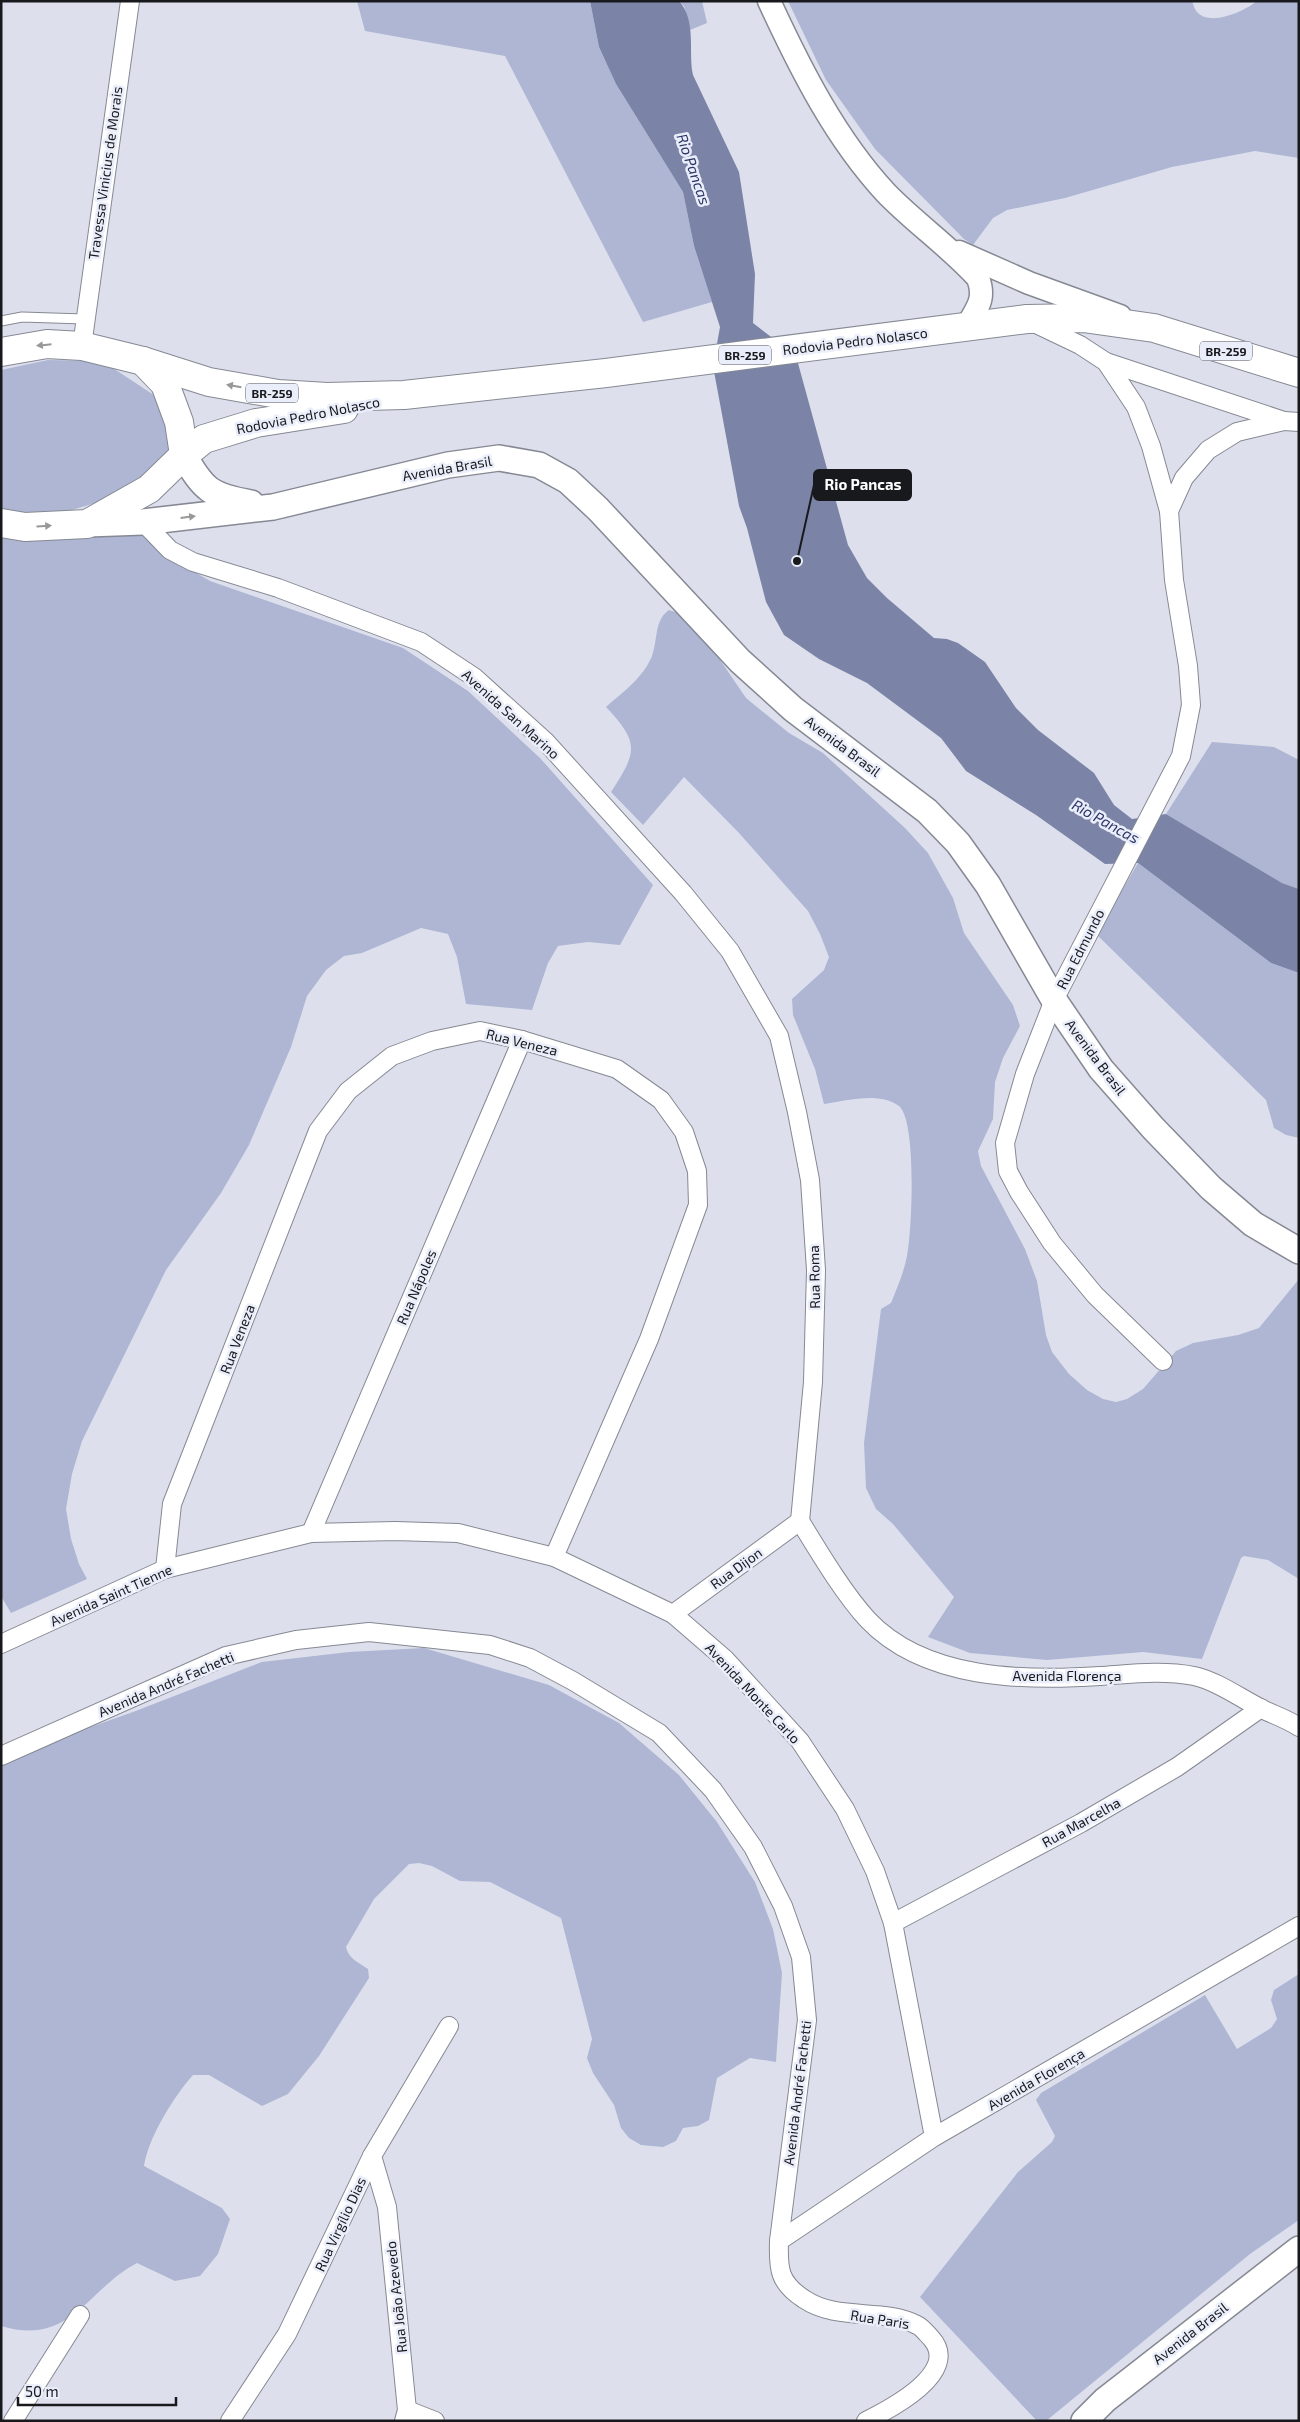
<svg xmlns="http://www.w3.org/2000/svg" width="1300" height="2422" font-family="'Exo 2',sans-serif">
	<rect width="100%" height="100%" fill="#dde0ec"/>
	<g fill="#aeb6d4">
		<polygon points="357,1 590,1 599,47 616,84 683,192 694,246 712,302 643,322 505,56 365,31"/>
		<polygon points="679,1 702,1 707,23 690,30 684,6"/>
		<path d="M788,1h404c1,3 3,9 5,11 13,15 48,-1 60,-11h42v157l-44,-7 -83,16 -107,31 -58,12 -14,8 -20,27 -9,-6 -89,-90 -49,-69z"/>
		<polygon points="48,360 102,361 154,395 176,427 163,464 119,496 65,512 1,512 1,370"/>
		<polygon points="131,522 160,552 210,581 403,648 468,691 540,758 653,885 620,945 588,942 558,946 548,963 532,1010 466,1004 457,957 448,934 421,928 362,953 344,956 326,970 307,996 291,1047 249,1145 221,1193 166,1270 82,1441 72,1474 66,1509 71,1539 79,1564 87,1579 11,1613 1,1596 1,524"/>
		<path d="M669,610l12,4 16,12 49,72 43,35 34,20 82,75 23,25 25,45 11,35 49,72 7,21 -17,32 -8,24 -2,37 -15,32 3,15 44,83 12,32 9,54 6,17 17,22 18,16 16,9 13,3 11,-3 16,-10 33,-38 17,-8 45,-8 21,-7 40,-49v300l-31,-19 -24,-4 -3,2 -39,101 -59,-7 -96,8 -77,-7 -42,-16 26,-40 -61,-73 -17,-15 -10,-21 -2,-45 17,-134 10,-6c6,-15 13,-31 16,-47 5,-25 10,-135 -8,-150 -20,-15 -53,-5 -75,-2l-9,-35 -22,-54 -1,-16 32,-29 5,-13 -9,-23 -12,-23 -69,-78 -55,-56 -41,48 -32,-33c26,-40 29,-49 -5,-85 18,-16 37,-29 46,-51 6,-16 2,-36 17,-46z"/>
		<polygon points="1212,742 1274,747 1299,760 1299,889 1282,883 1166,814"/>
		<polygon points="1138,863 1271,963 1299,973 1299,1138 1286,1135 1274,1128 1266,1100 1096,934"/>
		<path d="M424,1648l125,37 70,38 60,52 38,47 38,60 18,47 9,44 -6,89 -26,-4 -33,20 -8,42 -11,6 -15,2 -7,13 -13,6 -22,-2 -12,-7 -8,-10 -7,-23 -21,-32 -6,-15 5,-19 -31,-121 -71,-36 -30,-1 -28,-15 -13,-3 -10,1 -35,35 -28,48c2,11 13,16 22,22l1,9 -50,78 -31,38 -26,12 -53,-31h-16c-19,21 -45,63 -49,91l78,42 8,11 -12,35 -18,22 -25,5 -38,-18c-50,26 -66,84 -136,63v-559l67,-32 65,-23 129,-50 87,-10z"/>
		<polygon points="1299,1974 1299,2220 1250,2254 1046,2421 1037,2421 920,2297 1018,2172 1052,2142 1055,2136 1036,2100 1041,2093 1205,1995 1237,2049 1271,2028 1277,2019 1271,2000 1274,1990"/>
	</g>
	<path fill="#7b84a6" d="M590,1h89c18,20 9,51 14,74l46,97 16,102 -2,49 43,33 52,189 19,33 20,20 47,40 13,1 11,4 27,19 31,46 22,22 56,43 20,32 18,14 34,-5 116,69 17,6v84l-28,-10 -133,-100 -33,1 -69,-49 -70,-44 -25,-33 -74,-55 -48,-24 -35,-24 -18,-33 -19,-74 -8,-22 -26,-140 7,-39 -26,-81 -11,-54 -67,-108 -17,-37z"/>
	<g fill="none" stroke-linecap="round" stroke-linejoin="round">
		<defs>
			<polyline id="service" points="1,321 22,317 84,319"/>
			<g id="minor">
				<polyline points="1034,323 1080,345 1106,362 1136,407 1151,446 1169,511"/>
				<polyline points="82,346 130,1"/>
				<polyline points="1106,362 1284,421 1299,422"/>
				<polyline points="143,522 170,550 193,562 278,588 421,642 474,677 546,742 683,893 730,951 779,1036 797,1112 810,1180 816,1270 813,1382 800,1521"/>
				<polyline points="1163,1361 1095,1295 1052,1243 1019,1192 1008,1171 1005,1143 1025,1074 1054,1000 1181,756 1191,705 1188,666 1174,580 1169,511 1184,478 1208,450 1237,432 1284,421"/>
				<path d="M800,1521c19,31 44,73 68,99 57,60 156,61 232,56 31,-2 62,-6 94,0 23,5 46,22 68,33 12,6 25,10 37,18"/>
				<polyline points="311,1533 522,1040"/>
				<polyline points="165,1569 172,1504 318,1131 348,1091 392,1056 432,1041 480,1031 522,1040 617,1069 661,1100 684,1132 697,1171 698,1205 649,1339 554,1557"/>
				<polyline points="673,1614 800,1521"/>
				<polyline points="1,1644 165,1569 311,1533 395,1531 458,1533 554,1557 673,1614 725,1659 800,1741 845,1809 875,1871 893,1923 934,2137"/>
				<path d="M1,1756l225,-100 70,-16 73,-8 121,13 40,13 43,23 86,52 54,57 40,57 30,59 18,51 6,63 -28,221c-1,28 0,42 25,58 34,23 78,8 113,26 5,2 10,9 14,13 31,34 -41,71 -65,83"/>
				<polyline points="893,1923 1081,1823 1177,1767 1261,1708"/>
				<polyline points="372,2156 387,2207 407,2410 404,2421"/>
				<polyline points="779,2241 934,2137 1299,1926"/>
				<polyline points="407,2410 435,2421"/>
				<polyline points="13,2421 80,2315"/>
				<polyline points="230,2421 287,2334 372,2156 449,2026"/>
			</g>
			<g id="tertiary">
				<path d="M769,1c31,67 66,137 117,192 29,30 64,54 92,85 8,21 -1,30 -11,48"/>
				<polyline points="959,252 1029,283 1120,316"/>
			</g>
			<g id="secondary">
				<path d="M184,455c19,35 27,41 67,48"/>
				<polyline points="87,524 143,522 273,507 448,465 499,458 539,465 568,481 598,509 740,661 793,709 927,811 958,843 988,885 1054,1000 1101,1069 1153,1128 1211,1188 1253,1224 1299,1251"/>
				<polyline points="1084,2421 1105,2400 1299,2249"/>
			</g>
			<g id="trunk">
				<polyline points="1,352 47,344 82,346 143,361 209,382 278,394 327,397 404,395 606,373 1027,319 1083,318 1154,328 1299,373"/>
				<polyline points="143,361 165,384 179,422 184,455"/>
				<polyline points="1,523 25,527 87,524 149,489 184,455 204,439 256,423 344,409"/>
			</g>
		</defs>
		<use href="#service" stroke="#858993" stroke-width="11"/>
		<use href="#minor" stroke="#858993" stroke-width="20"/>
		<use href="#tertiary" stroke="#858993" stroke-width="25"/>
		<use href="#secondary" stroke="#858993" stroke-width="28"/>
		<use href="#trunk" stroke="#858993" stroke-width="30"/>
		<use href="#service" stroke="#fff" stroke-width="9"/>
		<use href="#minor" stroke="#fff" stroke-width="18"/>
		<use href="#tertiary" stroke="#fff" stroke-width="22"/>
		<use href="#secondary" stroke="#fff" stroke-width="25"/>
		<use href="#trunk" stroke="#fff" stroke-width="28"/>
	</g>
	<defs><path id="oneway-solid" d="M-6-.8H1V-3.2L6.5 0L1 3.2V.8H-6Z" transform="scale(1.25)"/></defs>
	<g fill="#979899">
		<use href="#oneway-solid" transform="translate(44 345) rotate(174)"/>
		<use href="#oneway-solid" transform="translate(234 386) rotate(-170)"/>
		<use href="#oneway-solid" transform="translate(188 517) rotate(-7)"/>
		<use href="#oneway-solid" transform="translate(44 526) rotate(-3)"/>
	</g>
	<g text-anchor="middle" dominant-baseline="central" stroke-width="5" stroke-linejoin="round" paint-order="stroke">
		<g fill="#eaeefa" stroke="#57595f" stroke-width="1">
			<rect x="1200" y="341.5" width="52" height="19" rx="4"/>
			<rect x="719" y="345.5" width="52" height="19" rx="4"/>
			<rect x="246" y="383.5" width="52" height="19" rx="4"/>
		</g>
		<g font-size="12" font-weight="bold" fill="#18191d">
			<text x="1226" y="351">BR-259</text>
			<text x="745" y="355">BR-259</text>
			<text x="272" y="393">BR-259</text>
		</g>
		<g font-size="14" fill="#18191d" stroke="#eaeefa">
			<text transform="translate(105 173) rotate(-82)">Travessa Vinicius de Morais</text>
			<text transform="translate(855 341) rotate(-7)">Rodovia Pedro Nolasco</text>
			<text transform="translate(308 415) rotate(-11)">Rodovia Pedro Nolasco</text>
			<text transform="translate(447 468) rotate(-10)">Avenida Brasil</text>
			<text transform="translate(511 714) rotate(42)">Avenida San Marino</text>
			<text transform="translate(843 746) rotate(37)">Avenida Brasil</text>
			<text transform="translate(1080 949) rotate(-63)">Rua Edmundo</text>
			<text transform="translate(522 1042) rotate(14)">Rua Veneza</text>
			<text transform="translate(1096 1057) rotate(53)">Avenida Brasil</text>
			<text transform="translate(814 1277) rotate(-91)">Rua Roma</text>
			<text transform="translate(416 1287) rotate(-67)">Rua Nápoles</text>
			<text transform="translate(237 1339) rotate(-69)">Rua Veneza</text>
			<text transform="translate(736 1568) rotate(-36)">Rua Dijon</text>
			<text transform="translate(111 1595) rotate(-24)">Avenida Saint Tienne</text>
			<text x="1067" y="1675">Avenida Florença</text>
			<text transform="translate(166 1684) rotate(-23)">Avenida André Fachetti</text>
			<text transform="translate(753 1693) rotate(47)">Avenida Monte Carlo</text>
			<text transform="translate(1081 1822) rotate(-29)">Rua Marcelha</text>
			<text transform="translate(1036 2079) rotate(-30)">Avenida Florença</text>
			<text transform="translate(797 2093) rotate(-83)">Avenida André Fachetti</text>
			<text transform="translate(340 2224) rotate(-65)">Rua Virgílio Dias</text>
			<text transform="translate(396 2297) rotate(-96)">Rua João Azevedo</text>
			<text transform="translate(880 2319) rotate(9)">Rua Paris</text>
			<text transform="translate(1190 2333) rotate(-38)">Avenida Brasil</text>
		</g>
		<g font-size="15" font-style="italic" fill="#2c3565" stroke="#eaeefa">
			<text transform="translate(694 169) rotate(71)">Rio Pancas</text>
			<text transform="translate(1106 821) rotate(29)">Rio Pancas</text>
		</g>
	</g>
	<path fill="none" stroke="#18191d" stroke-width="2" d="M797 561L814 485"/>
	<circle fill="#18191d" stroke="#eaeefa" stroke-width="2" cx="797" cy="561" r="5"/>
	<rect fill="#18191d" stroke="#18191d" stroke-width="2" x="814" y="470" width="97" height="30" rx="5"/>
	<g font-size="15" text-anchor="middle" font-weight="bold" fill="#fff">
		<text x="863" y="490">Rio Pancas</text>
	</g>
	<rect width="1300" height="2422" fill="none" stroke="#18191d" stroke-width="5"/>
	<path d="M18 2397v8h158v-8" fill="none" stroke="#18191d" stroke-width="2.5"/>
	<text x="25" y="2397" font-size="15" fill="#18191d" stroke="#eaeefa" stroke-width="4" paint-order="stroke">50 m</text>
</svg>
